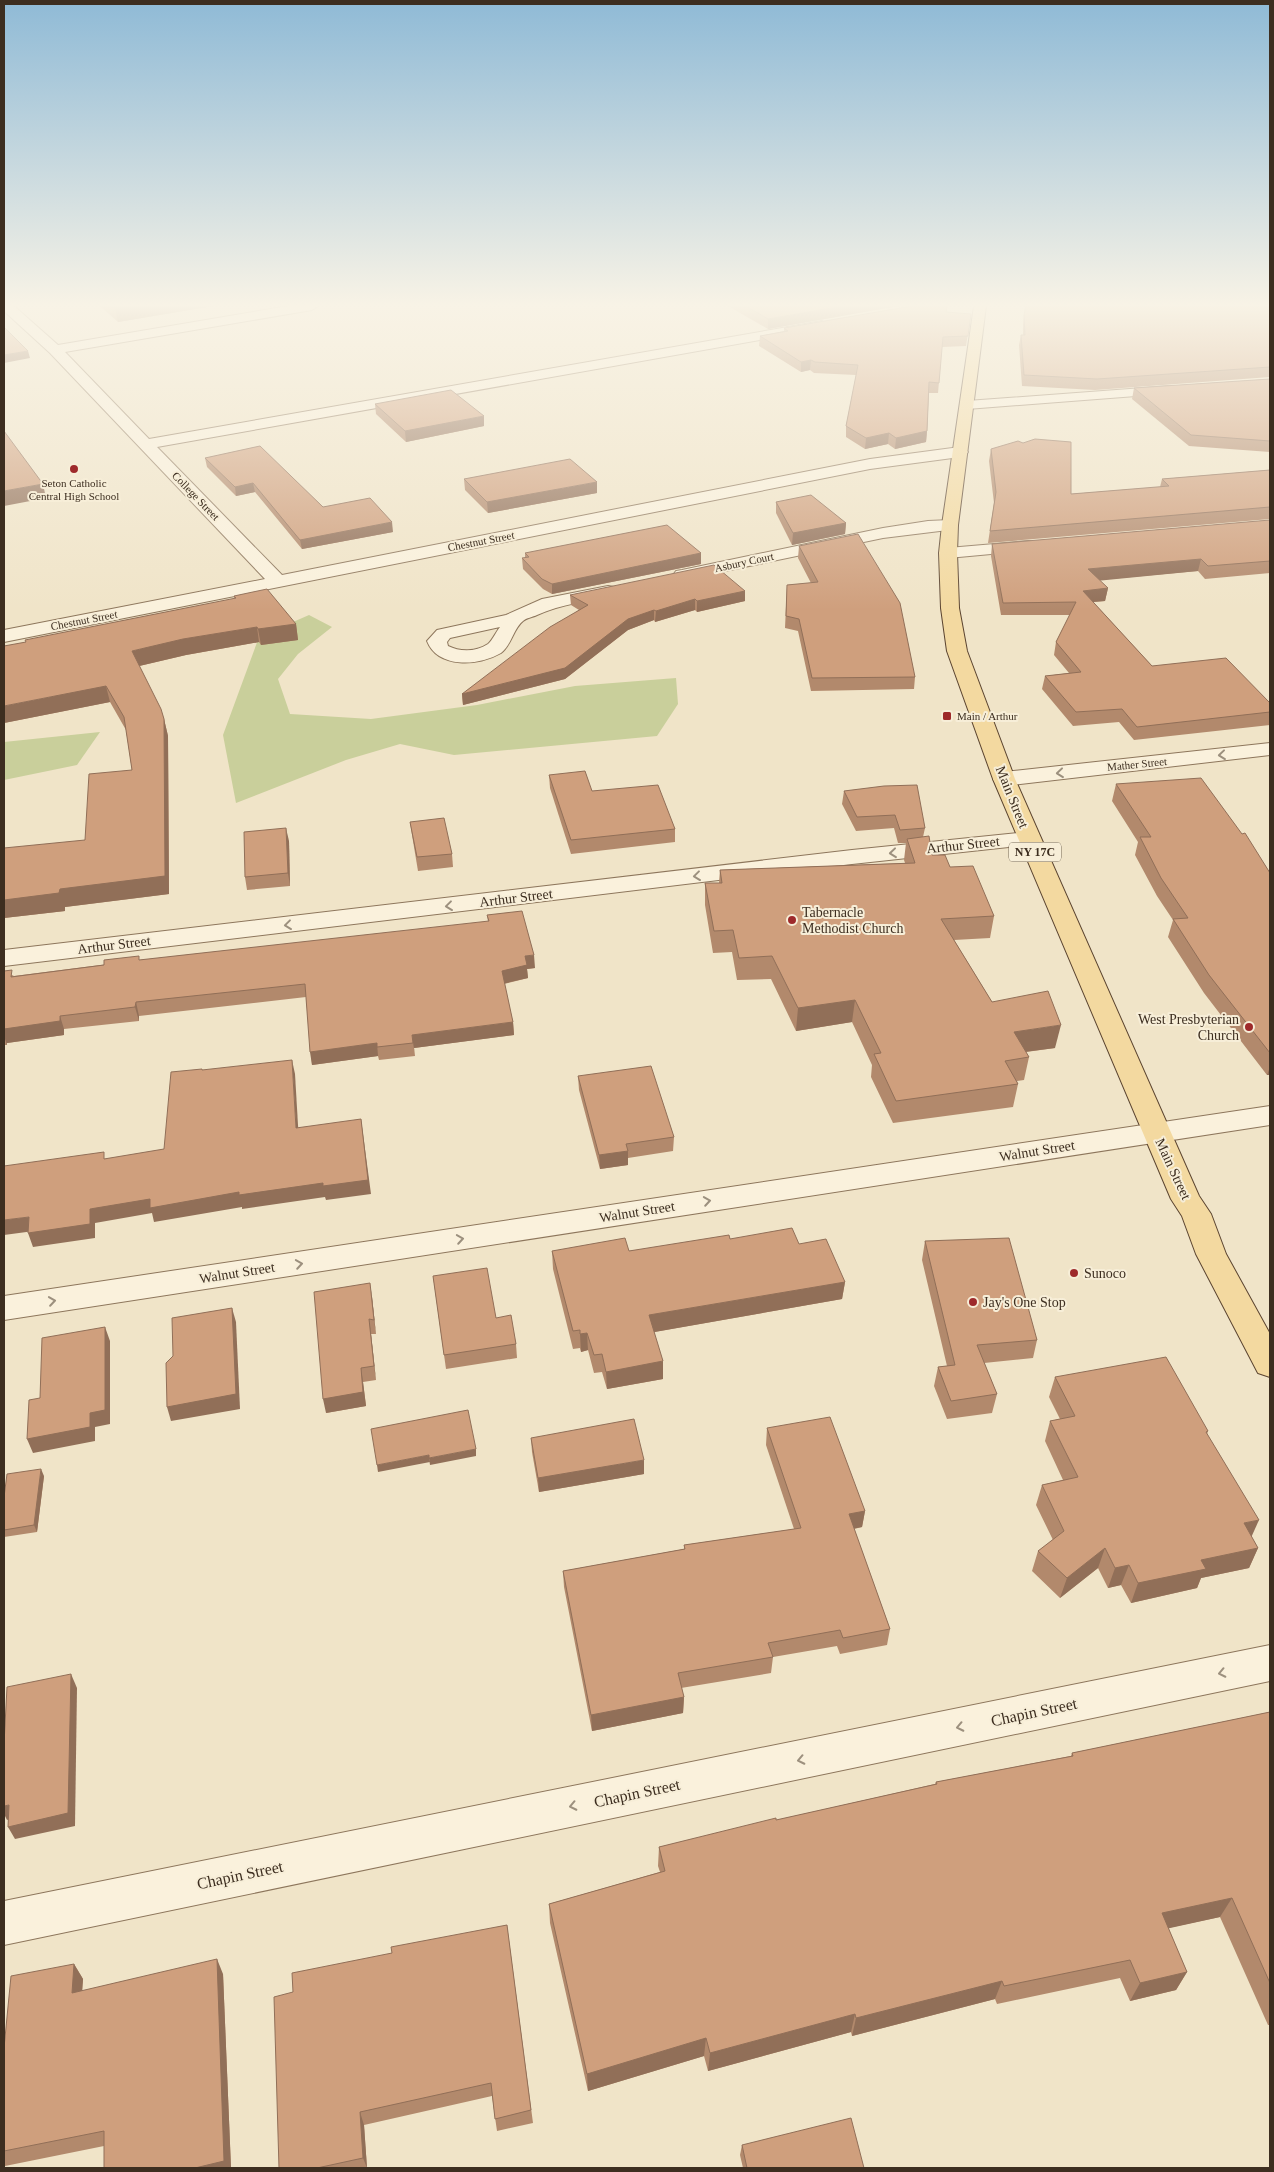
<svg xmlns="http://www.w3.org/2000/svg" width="1274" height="2172" font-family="Georgia,serif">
	<rect width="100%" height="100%" fill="#f0e4c8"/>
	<g fill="#c9cf9b">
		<polygon points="309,615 332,627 298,654 278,679 290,714 371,719 477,705 575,686 676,678 678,704 657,736 454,755 400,744 346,760 236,803 223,735 259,637"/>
		<polygon points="100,732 77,765 4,780 4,742"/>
	</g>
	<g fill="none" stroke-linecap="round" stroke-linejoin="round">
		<defs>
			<g id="minor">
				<polygon points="4,306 14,306 58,345 288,306 318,306 312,310 65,352 149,439 822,321 829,325 822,329 157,447 282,575 870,459 960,447 965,449 968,452 965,455 960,457 870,469 4,642 4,630 265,579 50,353 4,311"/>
				<polygon points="1170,386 1175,387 1177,390 1175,393 967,409 962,408 960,405 962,402 967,401"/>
				<polygon points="950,520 956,521 958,525 956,529 883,538 682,580 676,579 673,575 676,571 682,570 883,528 928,521"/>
				<polygon points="1029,541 1035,542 1038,546 1035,550 948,558 942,557 939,553 942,549 948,548"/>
				<path d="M608,586l6,1 3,4 -3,4c-26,6 -52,9 -77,20 -4,2 -11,3 -14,6 -10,8 -12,25 -22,32 -22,13 -63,16 -74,-12l10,-11 69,-15 36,-16zM500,627c-4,5 -8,14 -12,17 -12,8 -28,8 -40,2l-1,-4 3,-4z"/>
				<polygon points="1270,743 1270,755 1004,786 996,784 993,779 996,774 1004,772"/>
				<polygon points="1029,832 1037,834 1040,839 1037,844 852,864 4,966 4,950 852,850"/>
				<polygon points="1270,1106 1270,1125 4,1320 4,1296"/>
				<polygon points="1270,1645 1270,1681 4,1945 4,1901"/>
			</g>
			<polygon id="major" points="974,306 986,306 958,525 957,553 959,608 967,651 1015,779 1199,1196 1211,1214 1226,1254 1270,1334 1270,1377 1258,1373 1196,1254 1182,1216 1171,1199 993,779 947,651 941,608 939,553 942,525"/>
		</defs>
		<use href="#minor" stroke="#8d765c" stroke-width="2"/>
		<use href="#major" stroke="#5b4430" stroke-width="2"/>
		<use href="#minor" fill="#faf1dc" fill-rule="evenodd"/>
		<use href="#major" fill="#f3d9a0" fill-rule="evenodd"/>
	</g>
	<g fill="#b2896c">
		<polygon points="100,306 213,306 118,322"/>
		<polygon points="728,306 898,306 768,329"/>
		<polygon points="912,306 947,306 946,312 971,314 966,346 942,347 938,393 929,393 927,431 926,442 895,449 888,444 865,449 846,437 846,426 856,375 814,373 810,370 801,372 759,346 760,336 784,331 784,328"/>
		<polygon points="1025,306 1270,311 1270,377 1095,390 1022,386 1019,345 1021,335 1023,335 1023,324"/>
		<polygon points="1264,306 1270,306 1270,311"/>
		<polygon points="1270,379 1270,452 1189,446 1132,399 1134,388"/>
		<polygon points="375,404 484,426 406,442 376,414"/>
		<polygon points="991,449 1071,494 1160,487 1162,479 1270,470 1270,519 988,543 994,503 989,461"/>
		<polygon points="205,458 323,507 393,532 302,549 255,492 236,496 207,467"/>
		<polygon points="464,479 597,493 488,513 465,490"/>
		<polygon points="776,502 846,523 845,534 792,545 776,513"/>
		<polygon points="1270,520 1270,573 1205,579 1198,571 1099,580 1108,588 1105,601 1093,602 1152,666 1270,703 1270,725 1134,740 1119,722 1073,726 1042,689 1045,676 1069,673 1054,655 1056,642 1070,615 1001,615 991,556 992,544"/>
		<polygon points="799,546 915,677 914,689 811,691 798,631 785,628 787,585 811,583 798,558"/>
		<polygon points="525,553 701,553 701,564 552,594 543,589 523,569 522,558 525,558"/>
		<polygon points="745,591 745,601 697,612 695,610 655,622 654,620 628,630 565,679 463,705 462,694 579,610 571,605 570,595"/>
		<polygon points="234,596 296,624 298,640 261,645 259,642 186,655 139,666 164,719 168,736 169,894 65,907 65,911 4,918 85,840 132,770 126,730 110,702 4,723 234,599"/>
		<polygon points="549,775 592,791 675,829 675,842 571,854 550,788"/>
		<polygon points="1116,784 1270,873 1270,1075 1267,1075 1204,993 1168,937 1173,920 1157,896 1135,855 1138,842 1112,801"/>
		<polygon points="844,791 925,828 923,837 932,855 950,867 994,916 990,938 954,940 992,1002 1055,1048 1026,1052 1029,1057 1024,1080 1017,1081 1018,1084 1013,1107 893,1123 871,1077 872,1065 852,1022 796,1031 771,979 737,980 732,952 713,953 705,905 705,883 719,883 720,870 905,863 904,860 906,843 898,843 894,828 856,831 842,804"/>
		<polygon points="410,822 452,854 453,867 418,871 412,835"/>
		<polygon points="289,841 290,886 247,890 245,877"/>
		<polygon points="487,915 535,968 527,969 528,978 504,984 513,1022 514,1035 414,1048 415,1056 379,1060 378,1056 312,1065 306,997 139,1016 139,1021 64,1029 64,1035 7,1043 7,1045 4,1045 4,971 14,976 140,960 488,922"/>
		<polygon points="578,1076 674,1137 673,1151 628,1158 628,1165 600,1169 579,1090"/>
		<polygon points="730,1239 799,1244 845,1282 842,1299 654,1332 663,1379 607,1389 602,1372 594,1373 588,1350 581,1352 580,1348 573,1349 553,1269 552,1251 629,1251"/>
		<polygon points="925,1241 1037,1340 1033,1358 984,1363 997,1394 992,1413 947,1419 934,1386 938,1367 947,1366 922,1260"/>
		<polygon points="433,1276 496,1318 516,1344 517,1358 446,1369"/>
		<polygon points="372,1297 376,1334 371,1334 376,1380 363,1382 366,1406 326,1413"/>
		<polygon points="1055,1377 1208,1431 1207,1434 1251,1536 1258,1548 1249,1568 1201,1578 1197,1588 1131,1603 1121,1585 1108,1588 1098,1568 1060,1598 1032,1571 1038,1551 1053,1540 1036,1505 1042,1485 1063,1480 1045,1441 1050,1421 1060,1419 1049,1397"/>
		<polygon points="767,1428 865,1511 862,1527 854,1529 890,1629 887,1645 840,1654 837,1646 773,1657 771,1673 681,1688 684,1697 683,1713 592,1731 564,1587 563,1571 684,1549 684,1545 794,1529 766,1445"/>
		<polygon points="531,1438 644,1474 539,1492 532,1452"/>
		<polygon points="44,1476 37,1532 4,1537 4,1497"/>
		<polygon points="1270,1712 1270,2025 1268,2025 1220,1917 1168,1928 1187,1972 1176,1990 1130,2001 1120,1978 997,2004 995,1999 852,2036 851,2032 708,2071 704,2056 588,2091 550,1923 549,1904 660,1872 658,1866 659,1847 935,1784 936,1782 1071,1756 1072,1753"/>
		<polygon points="507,1925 533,2123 497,2131 492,2096 364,2125 367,2168 279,2168 293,1992 392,1953"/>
		<polygon points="74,1964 83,1979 82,1991 223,1974 231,2168 104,2168 104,2146 5,2166 4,2164 4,2048"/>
		<polygon points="742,2145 864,2168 743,2168 740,2155"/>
	</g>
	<g fill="#916f58">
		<polygon points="127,306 213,306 118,322 115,308"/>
		<polygon points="843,306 898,306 768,329 768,319"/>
		<polygon points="28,351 30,358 4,363 4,355"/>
		<polygon points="811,360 810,370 801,372 801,362"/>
		<polygon points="484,416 484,426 406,442 405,431"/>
		<polygon points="927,431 926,442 895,449 896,438"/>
		<polygon points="889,433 888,444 865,449 866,438"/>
		<polygon points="597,482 597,493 488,513 487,502"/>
		<polygon points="253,483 255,492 236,496 235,487"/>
		<polygon points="43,484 46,498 4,506 4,491"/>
		<polygon points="392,522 393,532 302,549 300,540"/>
		<polygon points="846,523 845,534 792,545 793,533"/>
		<polygon points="701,553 701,564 552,594 552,584"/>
		<polygon points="1201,559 1198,571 1086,582 1088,569"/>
		<polygon points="1108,588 1105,601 1080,603 1083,591"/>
		<polygon points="745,591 745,601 697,612 697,601"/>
		<polygon points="695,599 695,610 655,622 656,611"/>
		<polygon points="654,610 654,620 628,630 565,679 463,705 462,694 628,619"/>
		<polygon points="296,624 298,640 261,645 258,629"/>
		<polygon points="257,627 259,642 186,655 135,667 132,651 183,639"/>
		<polygon points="106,686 110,702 4,723 4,706"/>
		<polygon points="164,719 168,736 169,894 65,907 65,911 4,918 4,900 60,889"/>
		<polygon points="286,828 289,841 290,886 288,873"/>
		<polygon points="534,955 535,968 527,969 528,978 502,984 502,971 525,956"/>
		<polygon points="855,1000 852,1022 796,1031 798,1008"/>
		<polygon points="136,1002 139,1016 139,1021 135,1007"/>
		<polygon points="60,1016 64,1029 64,1035 7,1043 7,1045 4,1036 4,1029"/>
		<polygon points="513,1022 514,1035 414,1048 415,1056 412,1035"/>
		<polygon points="1061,1025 1055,1048 1009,1054 1014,1032"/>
		<polygon points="377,1043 378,1056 312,1065 310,1052"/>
		<polygon points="292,1060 295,1074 299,1142 296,1128"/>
		<polygon points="1270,1067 1270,1075 1267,1075"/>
		<polygon points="361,1119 371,1194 326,1200 325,1197 242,1209 242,1207 154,1222 152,1213 95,1223 95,1238 33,1247 28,1233 90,1209"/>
		<polygon points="628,1151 628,1165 600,1169 599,1155"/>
		<polygon points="29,1217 34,1231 4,1235 4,1220"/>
		<polygon points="845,1282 842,1299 649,1333 649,1315"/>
		<polygon points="370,1283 372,1297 376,1334 374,1320"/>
		<polygon points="232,1308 236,1322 240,1409 171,1421 167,1407"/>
		<polygon points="369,1319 371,1334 376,1380 374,1366"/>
		<polygon points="105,1327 110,1341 110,1424 95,1427 95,1441 33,1453 27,1439 90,1413"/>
		<polygon points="587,1333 588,1350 581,1352 580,1334"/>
		<polygon points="663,1361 663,1379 607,1389 606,1372"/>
		<polygon points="361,1368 363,1382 366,1406 326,1413 323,1399"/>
		<polygon points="476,1449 476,1456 430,1465 429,1458"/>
		<polygon points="429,1455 430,1462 378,1472 377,1465"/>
		<polygon points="644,1460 644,1474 539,1492 538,1478"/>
		<polygon points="41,1469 44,1476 37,1532 34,1525"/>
		<polygon points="865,1511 862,1527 846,1530 849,1514"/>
		<polygon points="1259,1520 1250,1540 1244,1523"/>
		<polygon points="1105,1548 1098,1568 1060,1598 1067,1578"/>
		<polygon points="1258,1548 1249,1568 1201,1578 1197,1588 1131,1603 1138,1583 1201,1560"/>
		<polygon points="1129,1565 1121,1585 1108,1588 1115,1568"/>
		<polygon points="71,1674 77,1688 75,1826 15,1839 8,1827"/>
		<polygon points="684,1697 683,1713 592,1731 591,1715"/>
		<polygon points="9,1805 16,1817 7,1820 4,1814 4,1806"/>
		<polygon points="1232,1898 1220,1917 1152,1932 1162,1913"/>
		<polygon points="217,1959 223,1974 231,2168 195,2168"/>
		<polygon points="74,1964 83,1979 81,2008 72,1993"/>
		<polygon points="1187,1972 1176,1990 1130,2001 1140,1983"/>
		<polygon points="1002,1981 995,1999 852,2036 856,2018"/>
		<polygon points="855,2014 851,2032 708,2071 710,2053"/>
		<polygon points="706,2038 704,2056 588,2091 587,2074"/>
		<polygon points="360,2112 364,2125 367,2168 363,2158"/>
	</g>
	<g fill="#cf9f7d" stroke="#916f58">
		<polygon points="113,306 127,306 115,308"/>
		<polygon points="746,306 843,306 768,319"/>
		<polygon points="912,306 947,306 946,312 971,314 968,336 943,337 939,383 929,382 927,431 896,438 889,433 866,438 846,426 858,365 815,362 811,360 801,362 760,336 788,331 784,328"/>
		<polygon points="1026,306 1262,306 1270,311 1270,367 1097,379 1024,375 1021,335 1025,335 1024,315"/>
		<polygon points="4,327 28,351 4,355"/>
		<polygon points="1270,379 1270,441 1191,435 1134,388"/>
		<polygon points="451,390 484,416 405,431 375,404"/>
		<polygon points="4,431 43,484 4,491"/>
		<polygon points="1035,439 1071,442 1071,494 1169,486 1162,479 1270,470 1270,507 990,531 996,492 991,449 1018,441 1023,443"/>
		<polygon points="260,446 323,507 370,498 392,522 300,540 253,483 235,487 205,458"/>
		<polygon points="570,459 597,482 487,502 464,479"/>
		<polygon points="811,495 846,523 793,533 776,502"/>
		<polygon points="1270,520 1270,561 1208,566 1201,559 1088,569 1108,588 1083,591 1152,666 1226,658 1270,703 1270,712 1137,727 1122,709 1076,712 1045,676 1081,672 1056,642 1076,602 1003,603 992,544"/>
		<polygon points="667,525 701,553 552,584 542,579 522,558 529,557 525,553"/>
		<polygon points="858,534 900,603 915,677 812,678 799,619 786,616 787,585 818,582 799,546"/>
		<polygon points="714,565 745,591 697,601 695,599 656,611 654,610 628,619 565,668 462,694 550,627 588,605 570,595"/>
		<polygon points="267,589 296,624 258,629 257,627 183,639 132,651 161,709 164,719 165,876 60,889 59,893 4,900 4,848 85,840 89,774 132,770 124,717 106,686 4,706 4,646 26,642 25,640 236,598 234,596"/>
		<polygon points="585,771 592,791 658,785 675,829 571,840 549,775"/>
		<polygon points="1201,778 1242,834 1245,833 1270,873 1270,1053 1209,975 1173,919 1188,918 1161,878 1140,837 1151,837 1116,784"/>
		<polygon points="917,785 925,828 900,830 895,815 857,817 844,791 884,786"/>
		<polygon points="444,818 452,854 417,857 410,822"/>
		<polygon points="286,828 288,873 245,877 244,832"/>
		<polygon points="929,836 932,855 945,855 950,867 973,866 994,916 941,919 992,1002 1048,991 1061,1025 1014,1032 1029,1057 1005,1061 1018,1084 896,1101 874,1054 881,1053 855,1000 798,1008 772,956 739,958 733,930 714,931 705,883 722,883 720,870 915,863 907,839"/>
		<polygon points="522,911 534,955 525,956 527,965 502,971 513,1022 412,1035 413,1043 377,1047 377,1043 310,1052 305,984 136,1002 135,1007 60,1016 60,1021 4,1029 4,971 12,970 11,977 104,965 104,960 139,956 139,960 489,921 487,915"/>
		<polygon points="292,1060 296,1128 361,1119 368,1180 323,1186 323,1183 239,1195 239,1192 150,1208 150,1199 90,1209 90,1224 28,1233 29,1217 4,1220 4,1166 104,1152 104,1159 164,1149 171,1072 202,1069 202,1070"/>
		<polygon points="651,1066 674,1137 626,1144 628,1151 599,1155 578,1076"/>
		<polygon points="792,1228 799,1244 826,1239 845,1282 649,1315 663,1361 606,1372 602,1354 594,1355 587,1333 580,1334 580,1330 573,1331 552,1251 625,1238 629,1251 729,1235 730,1239"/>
		<polygon points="1009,1238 1037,1340 977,1345 997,1394 951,1401 938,1367 955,1365 925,1241"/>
		<polygon points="487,1268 496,1318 511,1315 516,1344 444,1355 433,1276"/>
		<polygon points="370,1283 374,1320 369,1319 374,1366 361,1368 363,1392 323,1399 314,1292"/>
		<polygon points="232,1308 236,1394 167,1407 166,1363 173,1356 172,1318"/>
		<polygon points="105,1327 105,1410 90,1413 90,1427 27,1439 29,1400 40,1398 42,1338"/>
		<polygon points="1166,1357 1208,1431 1206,1432 1259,1520 1244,1523 1258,1548 1201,1560 1206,1569 1138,1583 1129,1565 1115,1568 1105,1548 1067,1578 1038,1551 1064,1531 1042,1485 1078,1477 1050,1421 1075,1416 1055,1377"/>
		<polygon points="468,1410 476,1449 429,1458 429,1455 377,1465 371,1429"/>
		<polygon points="830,1417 865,1511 849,1514 890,1629 843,1638 840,1630 768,1643 773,1657 678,1673 684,1697 591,1715 563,1571 685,1549 684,1545 801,1528 767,1428"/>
		<polygon points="634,1419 644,1460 538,1478 531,1438"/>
		<polygon points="41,1469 34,1525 4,1530 4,1497 7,1474"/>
		<polygon points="71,1674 68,1813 8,1827 9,1805 4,1806 4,1744 7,1687"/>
		<polygon points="1270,1712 1270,1983 1232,1898 1162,1913 1187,1972 1140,1983 1130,1960 1004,1986 1002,1981 856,2018 855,2014 710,2053 706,2038 587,2074 549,1904 665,1871 659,1847 776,1818 776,1820 937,1784 936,1782 1073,1756 1072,1753"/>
		<polygon points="507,1925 531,2110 495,2119 491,2083 360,2112 363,2158 317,2168 279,2168 274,1997 293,1992 292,1973 392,1953 391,1947"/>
		<polygon points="217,1959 224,2161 195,2168 104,2168 104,2131 4,2151 4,2048 11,1976 74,1964 72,1993"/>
		<polygon points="851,2118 864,2168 747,2168 742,2145"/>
	</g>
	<defs><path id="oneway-chevron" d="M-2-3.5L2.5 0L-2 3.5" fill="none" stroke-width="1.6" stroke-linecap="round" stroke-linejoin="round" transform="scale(1.25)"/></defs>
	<g stroke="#9c907e">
		<use href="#oneway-chevron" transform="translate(1222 755) rotate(174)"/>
		<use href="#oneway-chevron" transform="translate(1060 773) rotate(174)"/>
		<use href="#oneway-chevron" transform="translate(893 853) rotate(174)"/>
		<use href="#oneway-chevron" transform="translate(697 876) rotate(173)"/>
		<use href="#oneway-chevron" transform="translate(449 906) rotate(173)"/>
		<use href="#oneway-chevron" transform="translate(288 925) rotate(173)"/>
		<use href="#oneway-chevron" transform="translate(707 1201) rotate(-9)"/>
		<use href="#oneway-chevron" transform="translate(460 1239) rotate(-9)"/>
		<use href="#oneway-chevron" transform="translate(299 1264) rotate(-9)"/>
		<use href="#oneway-chevron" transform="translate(52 1301) rotate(-8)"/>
		<use href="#oneway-chevron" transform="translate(1222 1673) rotate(168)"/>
		<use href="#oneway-chevron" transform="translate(960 1727) rotate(168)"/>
		<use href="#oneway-chevron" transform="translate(801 1760) rotate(168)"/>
		<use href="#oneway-chevron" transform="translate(573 1806) rotate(168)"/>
	</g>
	<linearGradient id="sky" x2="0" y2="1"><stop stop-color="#8fbad6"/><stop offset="0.5" stop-color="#f8f3e6"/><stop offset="1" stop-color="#f8f3e6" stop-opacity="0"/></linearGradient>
	<rect width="1274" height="610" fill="url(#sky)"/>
	<g fill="#9e2a2b" stroke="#f7eed8" stroke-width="2">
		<circle cx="74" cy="469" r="5"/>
		<rect x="942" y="711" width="10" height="10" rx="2.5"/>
		<circle cx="792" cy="920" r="5"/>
		<circle cx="1249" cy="1027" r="5"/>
		<circle cx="1074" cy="1273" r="5"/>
		<circle cx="973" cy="1302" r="5"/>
	</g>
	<g text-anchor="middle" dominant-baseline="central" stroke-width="4" stroke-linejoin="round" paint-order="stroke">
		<g font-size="11" fill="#3d2e20" stroke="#f7eed8">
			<text x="74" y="483">Seton Catholic<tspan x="74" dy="13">Central High School</tspan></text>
			<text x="957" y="716" text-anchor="start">Main / Arthur</text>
		</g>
		<g font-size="11" fill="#3d2e20" stroke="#f7eed8">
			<text transform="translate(196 496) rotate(46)">College Street</text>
			<text transform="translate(481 541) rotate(-11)">Chestnut Street</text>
			<text transform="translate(744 562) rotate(-12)">Asbury Court</text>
			<text transform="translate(84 620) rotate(-11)">Chestnut Street</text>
			<text transform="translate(1137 764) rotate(-6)">Mather Street</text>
		</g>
		<rect fill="#f7eed8" stroke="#756857" stroke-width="1" x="1009" y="842.5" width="52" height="19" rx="4"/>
		<g font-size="12" font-weight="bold" fill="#3d2e20">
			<text x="1035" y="852">NY 17C</text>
		</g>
		<g font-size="14" fill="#3d2e20" stroke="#f7eed8">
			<text transform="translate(1012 797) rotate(68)">Main Street</text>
			<text transform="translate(963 845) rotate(-6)">Arthur Street</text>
			<text transform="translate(516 898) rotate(-7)">Arthur Street</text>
			<text transform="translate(114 945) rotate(-7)">Arthur Street</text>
			<text transform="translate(1037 1151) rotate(-9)">Walnut Street</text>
			<text transform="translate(1173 1169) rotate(65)">Main Street</text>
			<text transform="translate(637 1212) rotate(-9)">Walnut Street</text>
			<text transform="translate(237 1273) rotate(-9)">Walnut Street</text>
		</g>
		<g font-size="14" fill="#3d2e20" stroke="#f7eed8" text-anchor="start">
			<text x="802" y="912">Tabernacle<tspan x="802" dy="16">Methodist Church</tspan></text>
			<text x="1239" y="1019" text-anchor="end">West Presbyterian<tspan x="1239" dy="16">Church</tspan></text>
			<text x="1084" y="1273">Sunoco</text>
			<text x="983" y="1302">Jay's One Stop</text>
		</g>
		<g font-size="16" fill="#3d2e20" stroke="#f7eed8">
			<text transform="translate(1034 1712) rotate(-12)">Chapin Street</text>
			<text transform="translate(637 1793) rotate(-12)">Chapin Street</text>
			<text transform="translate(240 1875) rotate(-12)">Chapin Street</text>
		</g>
	</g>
	<rect width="1274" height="2172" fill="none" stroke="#3d2e20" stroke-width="10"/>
</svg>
